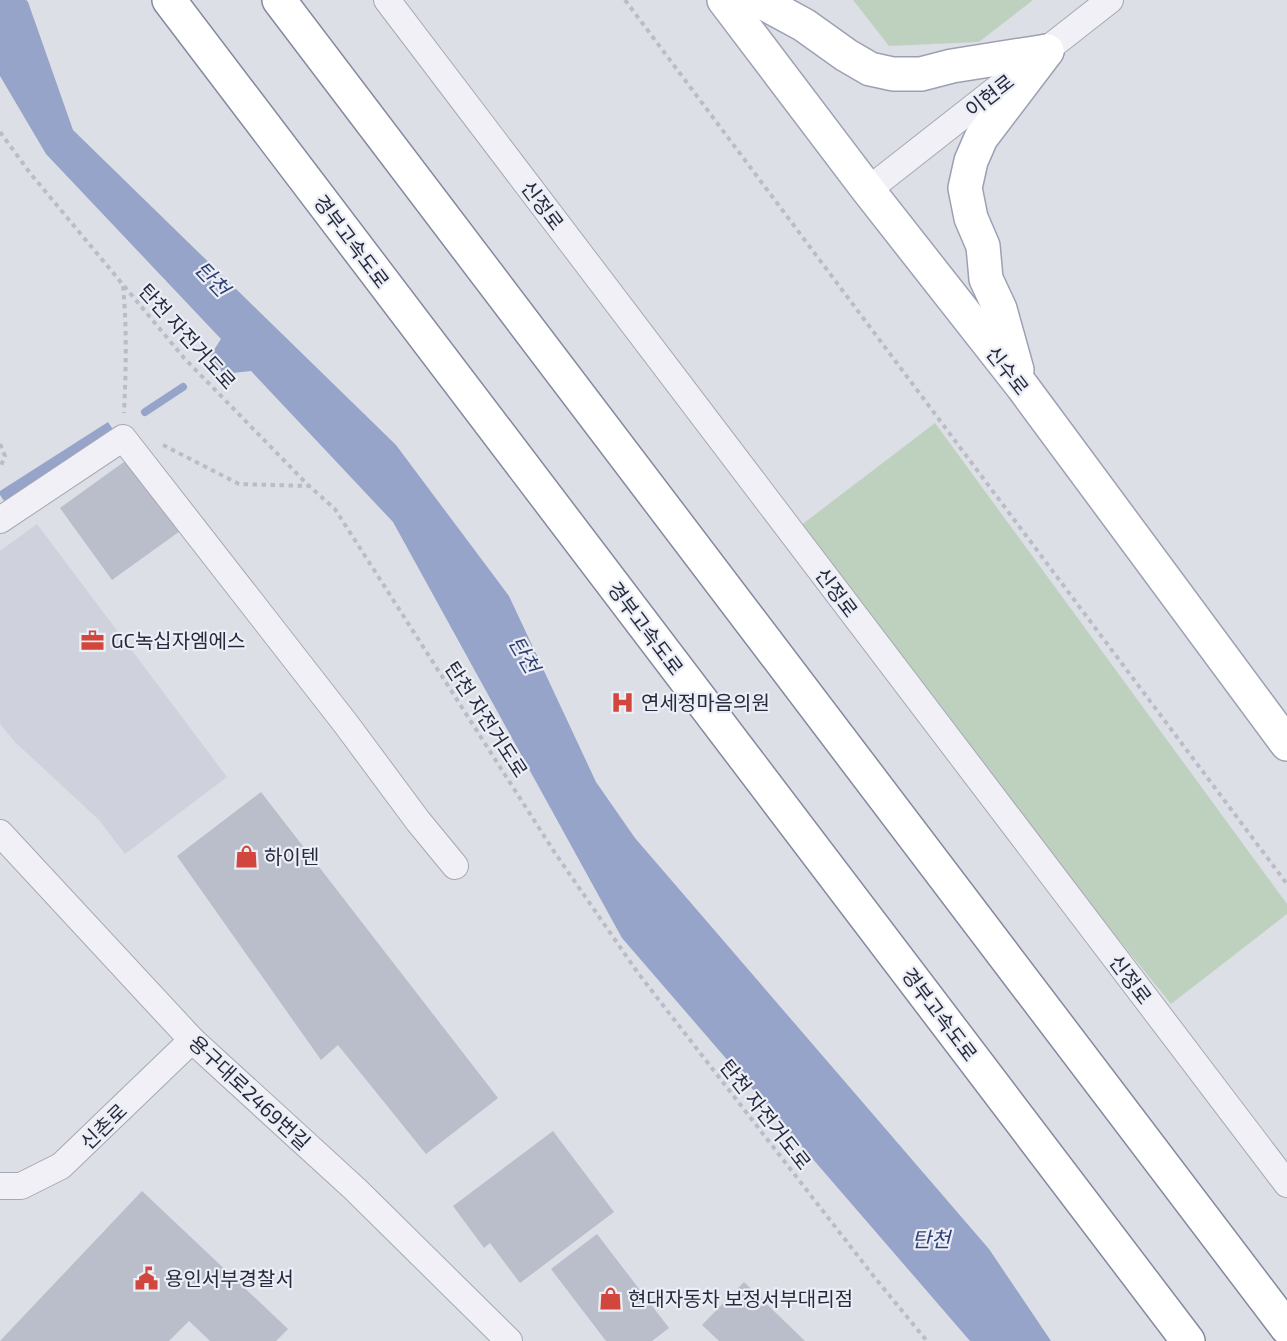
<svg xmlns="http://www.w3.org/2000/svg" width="1287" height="1341" font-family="'Exo 2','Noto Sans KR',sans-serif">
	<rect width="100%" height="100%" fill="#dddfe7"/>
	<polygon fill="#cfd1dc" points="37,524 227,777 125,854 99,820 15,742 0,724 0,551"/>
	<g fill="#bed1be">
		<polygon points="853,0 1033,0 979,42 889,46"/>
		<polygon points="935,423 1287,904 1287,914 1171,1004 1082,894 800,526"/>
	</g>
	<g fill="#96a4c9">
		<polygon points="0,0 26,0 28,2 73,130 396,445 509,596 596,782 635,838 989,1249 1051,1341 970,1341 622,938 393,522 251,371 223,374 210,356 221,339 46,154 0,76"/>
		<polygon points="108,422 118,437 9,508 0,495 0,491"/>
	</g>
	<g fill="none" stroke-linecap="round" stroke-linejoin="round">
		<polyline stroke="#96a4c9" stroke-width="8" points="145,412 183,387"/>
	</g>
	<g fill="#babdca">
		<polygon points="128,459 180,531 112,580 60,508"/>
		<polygon points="261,792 498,1098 426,1154 338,1045 321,1060 177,856"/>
		<polygon points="553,1131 614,1212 520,1283 490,1243 484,1248 453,1206"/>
		<polygon points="142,1191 288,1329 276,1341 210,1341 189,1321 169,1341 0,1341"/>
		<polygon points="597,1234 669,1328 652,1341 606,1341 551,1269"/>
		<polygon points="744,1282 805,1341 719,1341 702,1325"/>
	</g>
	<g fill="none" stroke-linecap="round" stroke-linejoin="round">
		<defs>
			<g id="minor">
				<polyline points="387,0 1287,1184"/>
				<polyline points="868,190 1110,0"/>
				<polyline points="0,520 123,438 346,724 418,821 455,866"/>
				<polyline points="0,833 192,1040 355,1189 509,1341"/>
				<polyline points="0,1186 21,1186 61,1166 192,1040"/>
			</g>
			<g id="major">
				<polyline points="724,0 868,190 1022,386 1287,744"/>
				<polyline points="758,0 804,25 846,55 870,69 893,74 921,74 952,66 1047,51"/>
				<polyline points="1017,370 1000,309 986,279 983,246 971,218 965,188 971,161 981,138 1047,51"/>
			</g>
			<g id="highway">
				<polyline points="169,0 1188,1341"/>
				<polyline points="279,0 1287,1328"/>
			</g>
		</defs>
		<use href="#minor" stroke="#a6a9b4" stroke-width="28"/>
		<use href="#major" stroke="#9ca0b3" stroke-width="36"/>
		<use href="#highway" stroke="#84899e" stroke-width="36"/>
		<g stroke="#bbbdc6" stroke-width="4" stroke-dasharray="4.5 4.5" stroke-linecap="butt">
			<polyline points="625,0 1287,884"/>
			<polyline points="0,132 30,173 184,358 309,486 335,509 555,853 638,973 875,1278 927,1341"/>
			<path d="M123,286c4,42 3,84 1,127"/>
			<polyline points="0,444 5,456 0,468"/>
			<polyline points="163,445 239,484 308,486"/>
		</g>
		<use href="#minor" stroke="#f0f0f6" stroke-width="26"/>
		<use href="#major" stroke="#fff" stroke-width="33"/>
		<use href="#highway" stroke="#fff" stroke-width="33"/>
	</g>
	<defs>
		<symbol id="office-bare" viewBox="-9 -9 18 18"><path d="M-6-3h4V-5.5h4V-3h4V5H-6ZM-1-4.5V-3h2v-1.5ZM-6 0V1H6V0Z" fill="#d1473d" stroke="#eceef5" stroke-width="2.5" paint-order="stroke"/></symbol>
		<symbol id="hospital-bare" viewBox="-9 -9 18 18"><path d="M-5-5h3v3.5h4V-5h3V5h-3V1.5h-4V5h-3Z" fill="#d1473d" stroke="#eceef5" stroke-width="2.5" paint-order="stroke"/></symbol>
		<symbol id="shop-bare" viewBox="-9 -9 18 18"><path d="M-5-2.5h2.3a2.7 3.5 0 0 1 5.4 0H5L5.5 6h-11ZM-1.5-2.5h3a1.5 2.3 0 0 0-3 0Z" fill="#d1473d" stroke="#eceef5" stroke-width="2.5" paint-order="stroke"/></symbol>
		<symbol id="civic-bare" viewBox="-9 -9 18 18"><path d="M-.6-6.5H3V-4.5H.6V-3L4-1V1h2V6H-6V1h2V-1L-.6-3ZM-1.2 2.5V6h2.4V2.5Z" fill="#d1473d" stroke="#eceef5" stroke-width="2.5" paint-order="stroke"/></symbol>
	</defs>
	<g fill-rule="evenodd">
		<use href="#office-bare" x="76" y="624" width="33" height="33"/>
		<use href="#hospital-bare" x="606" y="686" width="33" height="33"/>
		<use href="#shop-bare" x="230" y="840" width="33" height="33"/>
		<use href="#civic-bare" x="130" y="1262" width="33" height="33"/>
		<use href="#shop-bare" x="594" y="1282" width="33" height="33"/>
	</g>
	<g text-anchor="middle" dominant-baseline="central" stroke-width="4.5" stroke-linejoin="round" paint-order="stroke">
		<g font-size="20" fill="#262a3e" stroke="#eceef5">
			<text transform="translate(989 95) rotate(-38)">이현로</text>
			<text transform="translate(543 205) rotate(53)">신정로</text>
			<text transform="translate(352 241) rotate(53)">경부고속도로</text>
			<text transform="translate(188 336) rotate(48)">탄천 자전거도로</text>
			<text transform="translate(1008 370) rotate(52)">신수로</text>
			<text transform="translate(837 592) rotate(53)">신정로</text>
			<text transform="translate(646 628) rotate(53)">경부고속도로</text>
			<text transform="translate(487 719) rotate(57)">탄천 자전거도로</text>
			<text transform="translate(1131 979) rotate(53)">신정로</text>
			<text transform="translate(940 1014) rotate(53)">경부고속도로</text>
			<text transform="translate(250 1092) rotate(43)">용구대로2469번길</text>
			<text transform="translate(766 1114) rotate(52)">탄천 자전거도로</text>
			<text transform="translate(103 1126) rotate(-44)">신촌로</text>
		</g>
		<g font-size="20" fill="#262a3e" stroke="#eceef5" text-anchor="start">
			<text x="111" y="640">GC녹십자엠에스</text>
			<text x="641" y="702">연세정마음의원</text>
			<text x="264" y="856">하이텐</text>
			<text x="165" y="1278">용인서부경찰서</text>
			<text x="628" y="1298">현대자동차 보정서부대리점</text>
		</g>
		<g font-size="21" font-style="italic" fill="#2f3f73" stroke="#eceef5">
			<text transform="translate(213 278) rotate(47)">탄천</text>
			<text transform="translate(525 654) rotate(60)">탄천</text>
			<text x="931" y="1238">탄천</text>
		</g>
	</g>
</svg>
